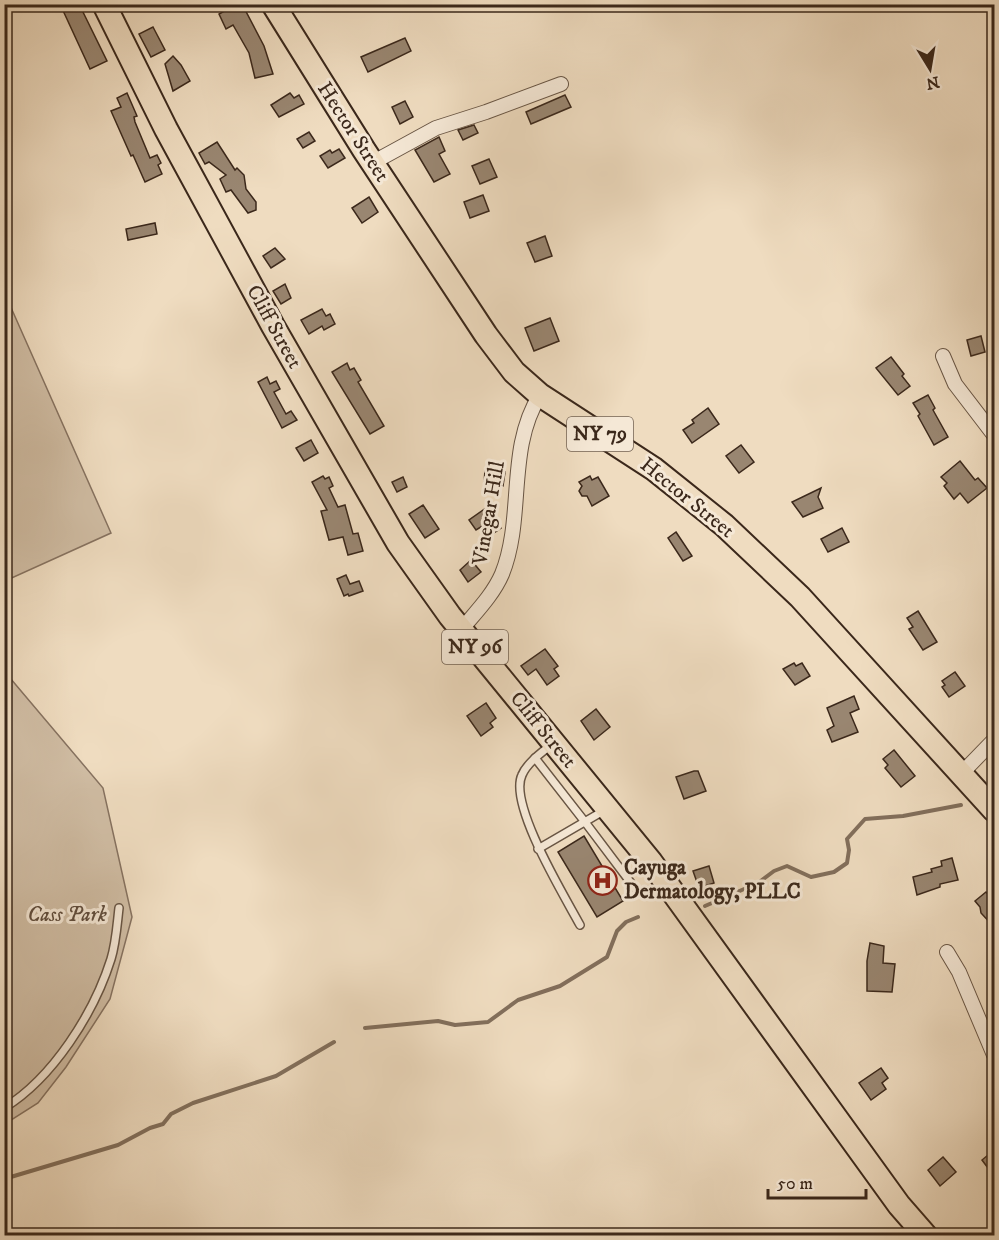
<svg xmlns="http://www.w3.org/2000/svg" width="999" height="1240" font-family="'IM FELL DW Pica',serif">
	<rect width="100%" height="100%" fill="#efdcc0"/>
	<filter id="stains"><feTurbulence type="fractalNoise" baseFrequency=".00333" numOctaves="4"/><feColorMatrix values="0 0 0 0 .2 0 0 0 0 .09 0 0 0 0 .02 0 0 0 .5 -.17"/></filter>
	<radialGradient id="worn" r=".72"><stop offset=".6" stop-color="#630" stop-opacity="0"/><stop offset="1" stop-color="#630" stop-opacity=".3"/></radialGradient>
	<g fill="#d0bda4" stroke="#867260" stroke-width="1.5">
		<polygon points="5,294 111,533 5,581 4,581"/>
		<polygon points="5,672 103,788 132,917 110,999 66,1067 38,1103 5,1124"/>
	</g>
	<g fill="none" stroke-linecap="round" stroke-linejoin="round">
		<g stroke="#826f5c" stroke-width="4">
			<polyline points="705,906 758,883 774,871 787,866 811,877 834,872 847,863 849,850 847,839 865,819 903,816 961,805"/>
			<polyline points="365,1028 438,1021 455,1025 488,1022 518,1000 560,986 607,957 617,931 626,922 638,917"/>
			<polyline points="4,1179 118,1145 150,1128 163,1124 171,1114 193,1103 276,1076 334,1042"/>
		</g>
	</g>
	<g fill="#998671" stroke="#3b281b" stroke-width="1.5">
		<polygon points="60,4 79,4 107,61 90,69"/>
		<polygon points="237,4 242,4 264,46 273,74 255,78 249,53 233,25 226,29 219,14"/>
		<polygon points="153,27 165,50 151,57 139,34"/>
		<polygon points="405,38 411,51 368,72 361,57"/>
		<polygon points="173,56 181,65 190,81 173,91 165,64"/>
		<polygon points="127,93 137,116 134,117 135,122 150,158 157,155 161,163 158,165 162,174 145,182 133,155 131,156 111,111 121,107 117,98"/>
		<polygon points="290,93 294,98 299,95 304,104 279,117 271,105"/>
		<polygon points="565,95 571,107 531,124 526,112"/>
		<polygon points="405,101 413,117 400,124 392,107"/>
		<polygon points="474,125 478,133 463,140 458,130"/>
		<polygon points="309,132 315,141 303,148 297,139"/>
		<polygon points="439,137 445,151 439,154 450,174 434,182 415,150"/>
		<polygon points="217,142 235,170 237,168 244,175 246,189 256,202 256,210 248,213 231,190 226,192 220,179 226,175 209,162 205,164 199,153"/>
		<polygon points="339,149 345,158 328,168 320,156 330,150 332,153"/>
		<polygon points="489,159 497,177 480,184 472,166"/>
		<polygon points="483,195 489,211 470,218 464,202"/>
		<polygon points="369,197 378,212 362,223 352,208"/>
		<polygon points="155,223 157,234 128,240 126,229"/>
		<polygon points="545,236 552,256 535,262 527,243"/>
		<polygon points="275,248 285,259 271,268 263,256"/>
		<polygon points="285,284 291,298 281,304 273,291"/>
		<polygon points="322,309 326,316 330,314 335,324 324,330 322,326 309,334 301,320"/>
		<polygon points="550,318 559,341 534,351 525,328"/>
		<polygon points="981,336 985,352 971,356 967,340"/>
		<polygon points="891,357 904,374 902,376 910,386 898,395 876,368"/>
		<polygon points="347,363 350,370 354,368 361,380 358,382 384,426 370,434 332,372"/>
		<polygon points="267,377 270,384 276,381 280,389 274,392 286,414 291,411 297,420 282,428 258,382"/>
		<polygon points="928,395 935,408 933,410 948,437 934,445 918,416 920,414 913,403"/>
		<polygon points="708,408 719,424 692,443 683,430 694,423 692,420"/>
		<polygon points="311,440 318,453 304,461 296,448"/>
		<polygon points="741,445 754,462 739,473 726,456"/>
		<polygon points="960,461 975,480 978,478 987,488 968,503 960,493 954,499 944,486 947,483 941,477"/>
		<polygon points="485,470 505,472 503,486 484,484"/>
		<polygon points="323,476 325,479 329,477 333,486 329,488 338,507 345,505 353,534 358,533 363,551 348,555 343,537 329,540 321,511 327,510 312,482"/>
		<polygon points="590,476 592,480 598,477 609,496 592,506 587,496 582,496 579,491 582,486 579,482"/>
		<polygon points="403,477 407,487 397,492 392,482"/>
		<polygon points="821,488 818,497 823,508 803,517 792,502"/>
		<polygon points="423,505 439,529 425,538 409,514"/>
		<polygon points="486,508 501,528 491,535 484,525 476,530 469,520"/>
		<polygon points="842,528 849,542 828,552 821,539"/>
		<polygon points="676,532 692,556 683,561 668,538"/>
		<polygon points="471,560 481,572 468,582 460,570"/>
		<polygon points="346,575 350,584 359,581 363,591 349,596 348,594 344,596 337,579"/>
		<polygon points="918,611 937,642 923,650 909,629 913,627 907,618"/>
		<polygon points="545,649 558,666 554,669 559,676 547,685 536,669 528,675 521,666"/>
		<polygon points="794,663 796,666 802,663 810,676 795,685 783,669"/>
		<polygon points="955,672 965,686 949,697 942,687 945,685 942,681"/>
		<polygon points="854,696 859,709 850,713 858,732 832,742 827,730 834,726 827,708"/>
		<polygon points="486,703 496,718 490,723 493,727 481,736 467,716"/>
		<polygon points="596,709 610,727 594,740 581,721"/>
		<polygon points="894,750 915,776 901,787 885,768 888,765 883,759"/>
		<polygon points="694,771 698,771 706,791 684,799 676,777"/>
		<polygon points="584,836 623,901 597,917 558,852"/>
		<polygon points="952,858 958,880 940,884 940,887 917,895 913,877 932,872 931,869 942,866 941,861"/>
		<polygon points="709,866 714,883 699,888 693,871"/>
		<polygon points="986,892 994,901 994,927 981,913 980,907 975,901"/>
		<polygon points="870,943 884,946 883,963 895,964 892,992 867,991 867,961"/>
		<polygon points="881,1068 888,1078 882,1083 886,1089 871,1100 859,1083"/>
		<polygon points="994,1150 994,1176 982,1160"/>
		<polygon points="943,1157 956,1172 940,1186 928,1170"/>
	</g>
	<g fill="none" stroke-linecap="round" stroke-linejoin="round">
		<defs>
			<g id="lane">
				<path d="M551,745c-10,8 -24,18 -29,30 -14,29 43,122 58,150"/>
				<polyline points="535,758 585,822 637,891 667,890"/>
				<polyline points="538,849 605,810"/>
				<path d="M4,1108c49,-30 90,-95 107,-149 5,-16 6,-34 8,-51"/>
			</g>
			<g id="street">
				<polyline points="372,163 436,128 486,112 561,84"/>
				<polyline points="943,356 955,384 994,435"/>
				<path d="M461,630c14,-17 32,-35 41,-56 23,-57 4,-125 38,-179"/>
				<polyline points="961,774 994,740"/>
				<polyline points="947,952 959,972 994,1055"/>
			</g>
			<g id="primary">
				<polyline points="104,4 166,129 273,326 398,543 450,616 651,862 899,1205 926,1236"/>
				<polyline points="273,4 364,150 486,335 514,372 540,395 654,469 724,525 800,597 994,810"/>
			</g>
		</defs>
		<use href="#lane" stroke="#685544" stroke-width="10"/>
		<use href="#street" stroke="#685544" stroke-width="16"/>
		<use href="#primary" stroke="#3b281b" stroke-width="26"/>
		<use href="#lane" stroke="#f5e8d6" stroke-width="7"/>
		<use href="#street" stroke="#f5e8d6" stroke-width="14"/>
		<use href="#primary" stroke="#efdcc0" stroke-width="22"/>
	</g>
	<defs>
		<symbol id="hospital-ring" viewBox="-11 -11 22 22"><circle r="9.5" fill="#f5e8d6" stroke="#8f2418" stroke-width="1.5"/><path d="M-5-5h3v3.5h4V-5h3V5h-3V1.5h-4V5h-3Z" fill="#8f2418"/></symbol>
	</defs>
	<g fill-rule="evenodd">
		<use href="#hospital-ring" x="586" y="864" width="33" height="33"/>
	</g>
	<g text-anchor="middle" dominant-baseline="central" stroke-width="6" stroke-linejoin="round" paint-order="stroke">
		<g fill="#f5e8d6" stroke="#736253" stroke-width="1.5">
			<rect x="567" y="417" width="66" height="34" rx="4.5"/>
			<rect x="442" y="630" width="66" height="34" rx="4.5"/>
		</g>
		<g font-size="20" font-weight="bold" fill="#3b281b">
			<text x="600" y="434">NY 79</text>
			<text x="475" y="647">NY 96</text>
		</g>
		<g font-size="21" fill="#3b281b" stroke="#f5e8d6">
			<text transform="translate(353 132) rotate(57)">Hector Street</text>
			<text transform="translate(274 327) rotate(61)">Cliff Street</text>
			<text transform="translate(687 498) rotate(39)">Hector Street</text>
			<text transform="translate(489 513) rotate(-80)">Vinegar Hill</text>
			<text transform="translate(543 730) rotate(51)">Cliff Street</text>
		</g>
		<g font-size="21" font-weight="bold" fill="#3b281b" stroke="#f5e8d6" text-anchor="start">
			<text x="624" y="868">Cayuga<tspan x="624" dy="24">Dermatology, PLLC</tspan></text>
		</g>
		<g font-size="21" font-style="italic" fill="#604d3d" stroke="#f5e8d6">
			<text x="67" y="915">Cass Park</text>
		</g>
	</g>
	<rect width="999" height="1240" fill="none" stroke="#efdcc0" stroke-width="24"/>
	<rect x="6" y="6" width="987" height="1228" fill="none" stroke="#3b281b" stroke-width="3"/>
	<rect x="12" y="12" width="975" height="1216" fill="none" stroke="#3b281b" stroke-width="1.5"/>
	<g transform="translate(930 69) rotate(169)" stroke="#f5e8d6" stroke-width="4.5" paint-order="stroke">
	<path d="M0-4.5L10 22L0 15L-10 22Z" fill="#3b281b"/>
	<text y="-9" font-size="16" font-weight="bold" text-anchor="middle" fill="#3b281b">N</text>
	</g>
	<path d="M768 1189v9h98v-9" fill="none" stroke="#3b281b" stroke-width="3"/>
	<text x="777" y="1189" font-size="18" fill="#3b281b" stroke="#f5e8d6" stroke-width="4.5" paint-order="stroke">50 m</text>
	<rect width="100%" height="100%" filter="url(#stains)"/>
	<rect width="100%" height="100%" fill="url(#worn)"/>
</svg>
